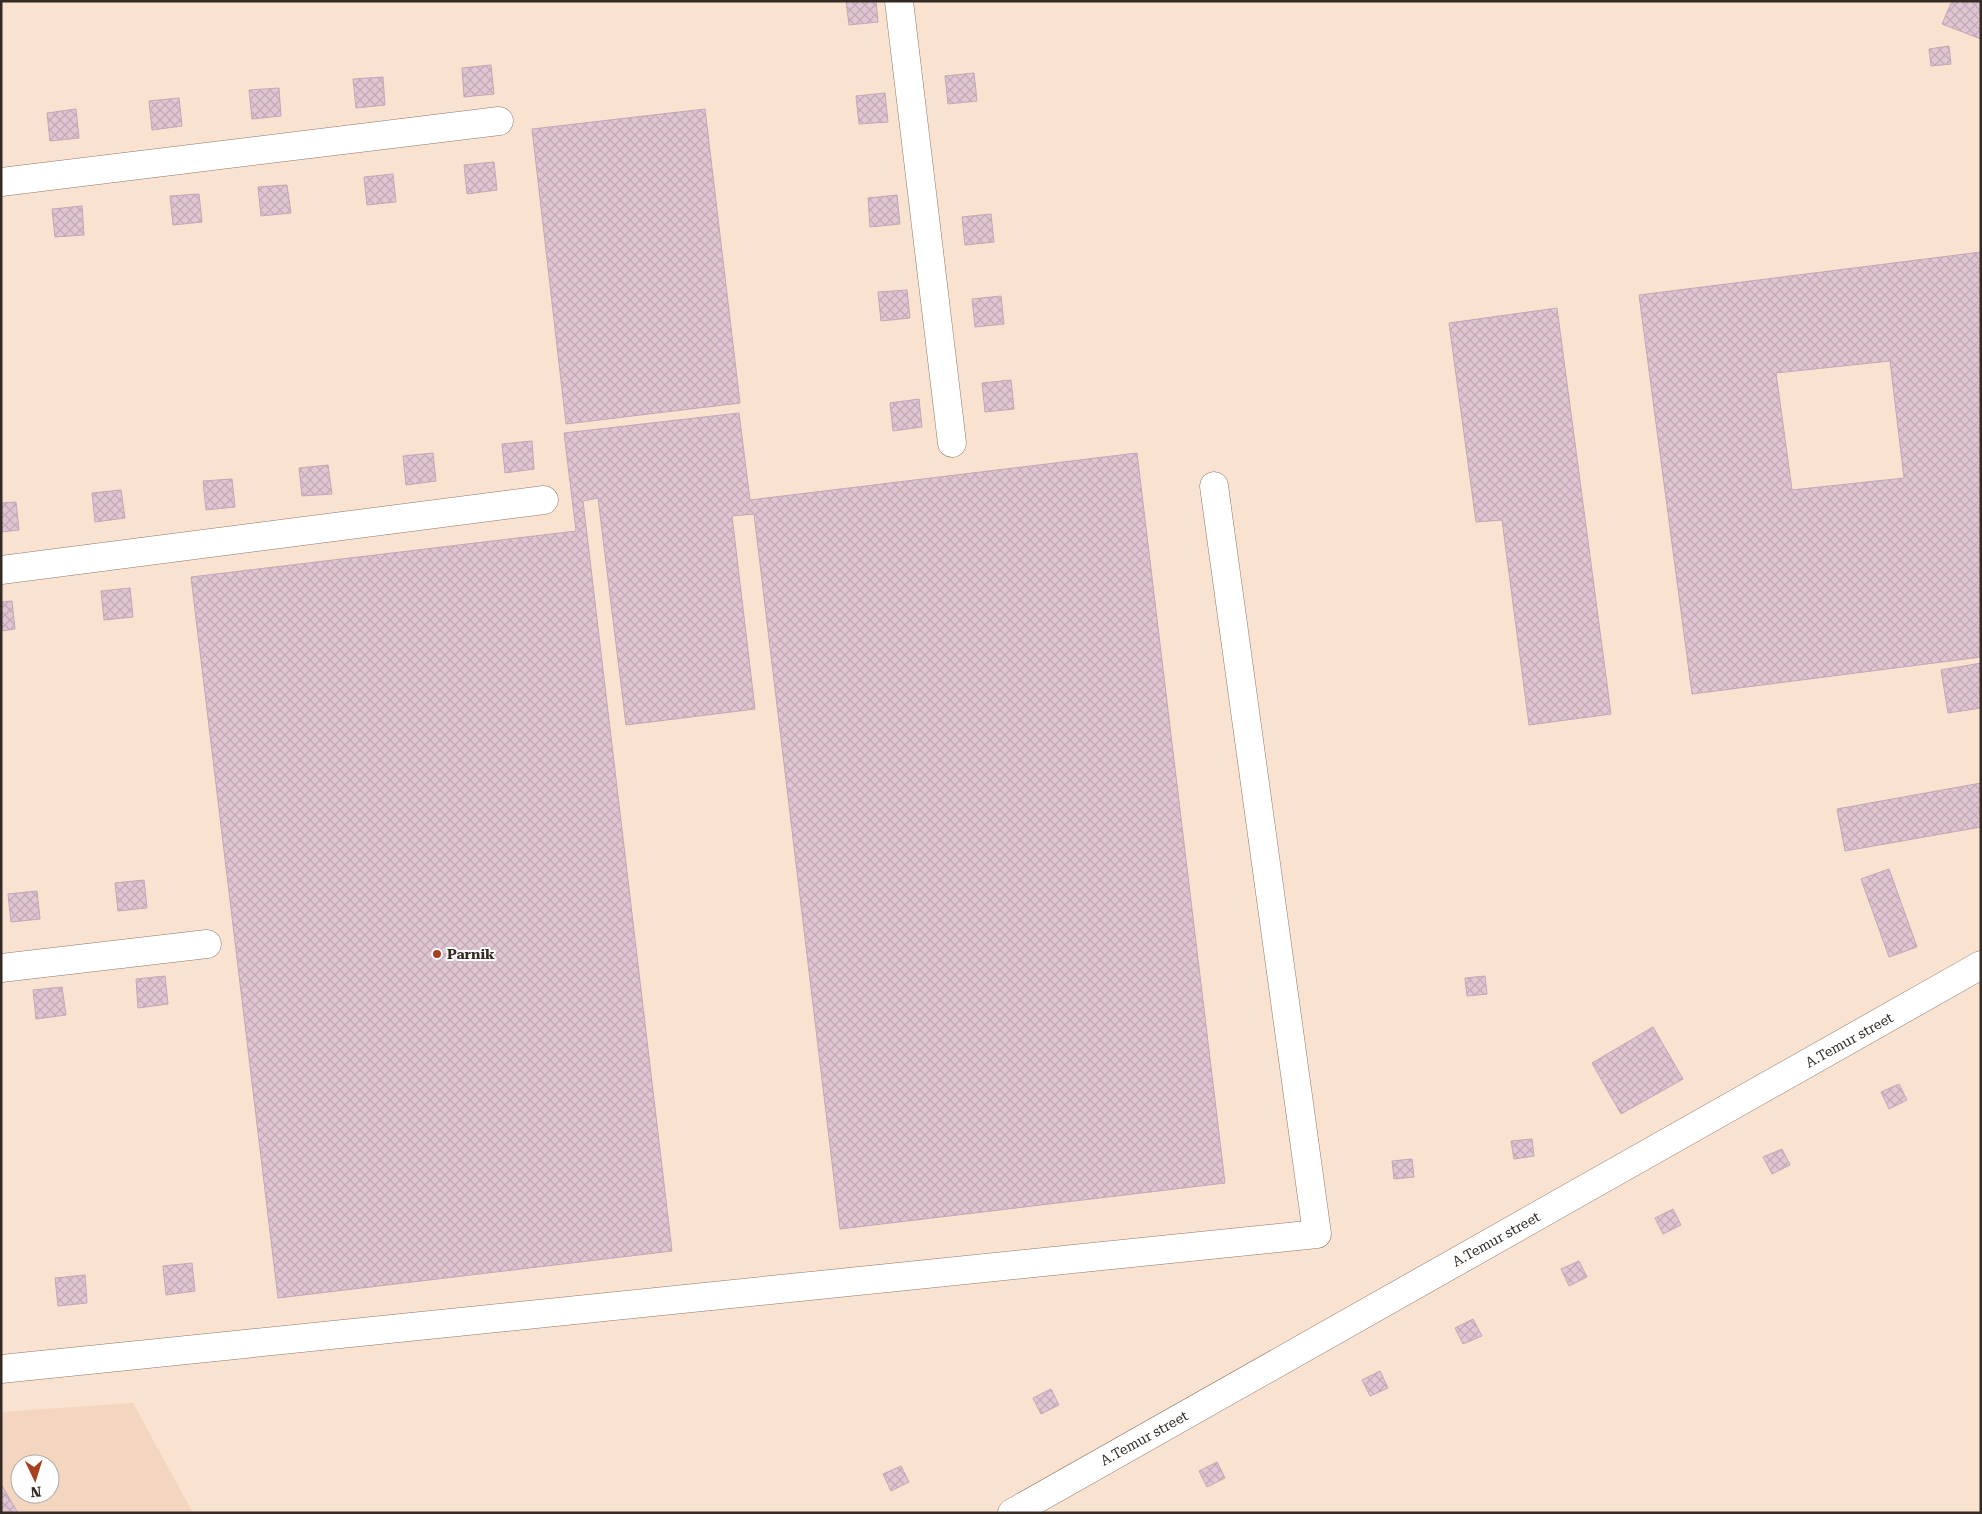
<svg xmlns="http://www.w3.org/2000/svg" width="1982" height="1514" font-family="'Roboto Serif',serif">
	<defs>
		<pattern id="building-cross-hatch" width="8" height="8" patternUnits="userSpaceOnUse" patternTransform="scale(1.25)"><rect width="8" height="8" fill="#e0c5d3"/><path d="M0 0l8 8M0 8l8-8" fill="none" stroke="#c1a9b5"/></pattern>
	</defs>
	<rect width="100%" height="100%" fill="#fae2d1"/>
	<path fill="#f4d5c0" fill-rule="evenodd" d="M133,1403l60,110h-192v-101zM20,1464h30v30h-30z"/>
	<g fill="url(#building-cross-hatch)" stroke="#c1a8b5" fill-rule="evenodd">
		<polygon points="846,1 876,1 878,22 849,25"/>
		<polygon points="1952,1 1981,1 1981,39 1942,24"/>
		<polygon points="1949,46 1951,64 1931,66 1929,49"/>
		<polygon points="491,65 494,94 464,97 462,68"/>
		<polygon points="974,73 977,101 948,104 945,76"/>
		<polygon points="383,77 385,105 356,108 353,79"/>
		<polygon points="279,88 281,116 252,119 249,90"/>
		<polygon points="885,93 888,122 859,124 856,96"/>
		<polygon points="179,98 182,126 152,130 149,101"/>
		<polygon points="76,109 79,138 50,141 47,113"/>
		<polygon points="705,109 740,403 566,424 532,129"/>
		<polygon points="494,162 497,190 467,194 464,165"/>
		<polygon points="393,174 396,202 367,205 364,177"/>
		<polygon points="287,185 291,213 261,216 258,187"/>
		<polygon points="199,194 202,222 173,225 170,196"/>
		<polygon points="897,195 900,224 870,227 868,198"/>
		<polygon points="82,206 84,235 55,237 52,209"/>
		<polygon points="991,214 994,242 965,245 962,217"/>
		<path d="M1981,252v405l-289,37 -53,-399zM1890,361l14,117 -112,12 -16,-117z"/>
		<polygon points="907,290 910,318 881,321 878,292"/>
		<polygon points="1001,296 1004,324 975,327 972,299"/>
		<polygon points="1557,308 1611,714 1529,725 1502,520 1476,522 1449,323"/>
		<polygon points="1011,380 1014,409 985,412 982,383"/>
		<polygon points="919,399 922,427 893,431 890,403"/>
		<polygon points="739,413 750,500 1137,453 1225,1183 840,1229 754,514 732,516 755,709 626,725 598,498 583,501 672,1251 278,1298 191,577 576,531 564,433"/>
		<polygon points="532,441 534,469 505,473 502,444"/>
		<polygon points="433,453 436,481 406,485 403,456"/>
		<polygon points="328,465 332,494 302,496 299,468"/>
		<polygon points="232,479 235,507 206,510 203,481"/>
		<polygon points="121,490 125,518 95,522 92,493"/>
		<polygon points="16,502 19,530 1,532 1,503"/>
		<polygon points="130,588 133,617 104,620 101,591"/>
		<polygon points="12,601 15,629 1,631 1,602"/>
		<polygon points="1981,663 1981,708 1948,713 1941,670"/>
		<polygon points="1981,783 1981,827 1845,851 1837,809"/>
		<polygon points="1889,869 1917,947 1889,957 1861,879"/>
		<polygon points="144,880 147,908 118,911 115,883"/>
		<polygon points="37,891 40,919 11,922 8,894"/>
		<polygon points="165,976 168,1004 138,1008 136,979"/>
		<polygon points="1485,976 1487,994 1467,996 1465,978"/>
		<polygon points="62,987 66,1015 36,1019 33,990"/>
		<polygon points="1653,1027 1683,1079 1621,1114 1592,1063"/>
		<polygon points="1899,1084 1907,1100 1889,1109 1881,1092"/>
		<polygon points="1532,1139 1534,1156 1514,1159 1511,1141"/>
		<polygon points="1782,1149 1790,1165 1772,1174 1763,1157"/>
		<polygon points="1412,1159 1414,1177 1394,1179 1392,1161"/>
		<polygon points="1673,1209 1681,1225 1663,1234 1655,1218"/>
		<polygon points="1579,1261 1587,1277 1569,1286 1561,1269"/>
		<polygon points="192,1263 195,1291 166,1295 163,1266"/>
		<polygon points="85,1275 87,1303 58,1306 55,1278"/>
		<polygon points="1473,1319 1482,1336 1463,1344 1455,1328"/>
		<polygon points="1380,1371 1388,1388 1370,1396 1362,1380"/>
		<polygon points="1051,1389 1059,1405 1041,1414 1033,1398"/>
		<polygon points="1217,1462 1225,1478 1207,1487 1199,1471"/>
		<polygon points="901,1466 909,1482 891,1491 883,1474"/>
		<polygon points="1,1484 18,1513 1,1513"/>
	</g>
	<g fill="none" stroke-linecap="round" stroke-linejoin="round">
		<defs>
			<g id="minor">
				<polyline points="899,1 952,443"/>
				<polyline points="1,182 499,121"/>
				<polyline points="1,570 544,500"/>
				<polyline points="1,968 207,944"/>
				<polyline points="1,1369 1317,1234 1214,486"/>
			</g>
			<polyline id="major" points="1012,1513 1981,965"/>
		</defs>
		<use href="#minor" stroke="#8d7769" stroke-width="29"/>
		<use href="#major" stroke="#8d7769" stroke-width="29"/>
		<use href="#minor" stroke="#fff" stroke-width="28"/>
		<use href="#major" stroke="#fff" stroke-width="28"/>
	</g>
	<circle fill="#a63f1f" stroke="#fff" stroke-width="2" cx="437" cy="954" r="5"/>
	<g text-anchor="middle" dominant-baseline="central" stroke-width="4" stroke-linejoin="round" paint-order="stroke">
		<g font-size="14" font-weight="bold" fill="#342b24" stroke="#fff" text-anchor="start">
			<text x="447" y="954">Parnik</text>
		</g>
		<g font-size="14" fill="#342b24" stroke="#fff">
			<text transform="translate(1849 1040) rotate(-29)">A.Temur street</text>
			<text transform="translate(1496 1239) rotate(-29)">A.Temur street</text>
			<text transform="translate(1144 1438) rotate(-29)">A.Temur street</text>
		</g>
	</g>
	<rect width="1982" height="1514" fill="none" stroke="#342b24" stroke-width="5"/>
	<g transform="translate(35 1479) rotate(176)"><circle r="24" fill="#ffffff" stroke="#aeaaa7"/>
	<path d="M0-4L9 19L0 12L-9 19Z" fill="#a63f1f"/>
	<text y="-8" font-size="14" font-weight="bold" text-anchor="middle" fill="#342b24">N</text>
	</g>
</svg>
